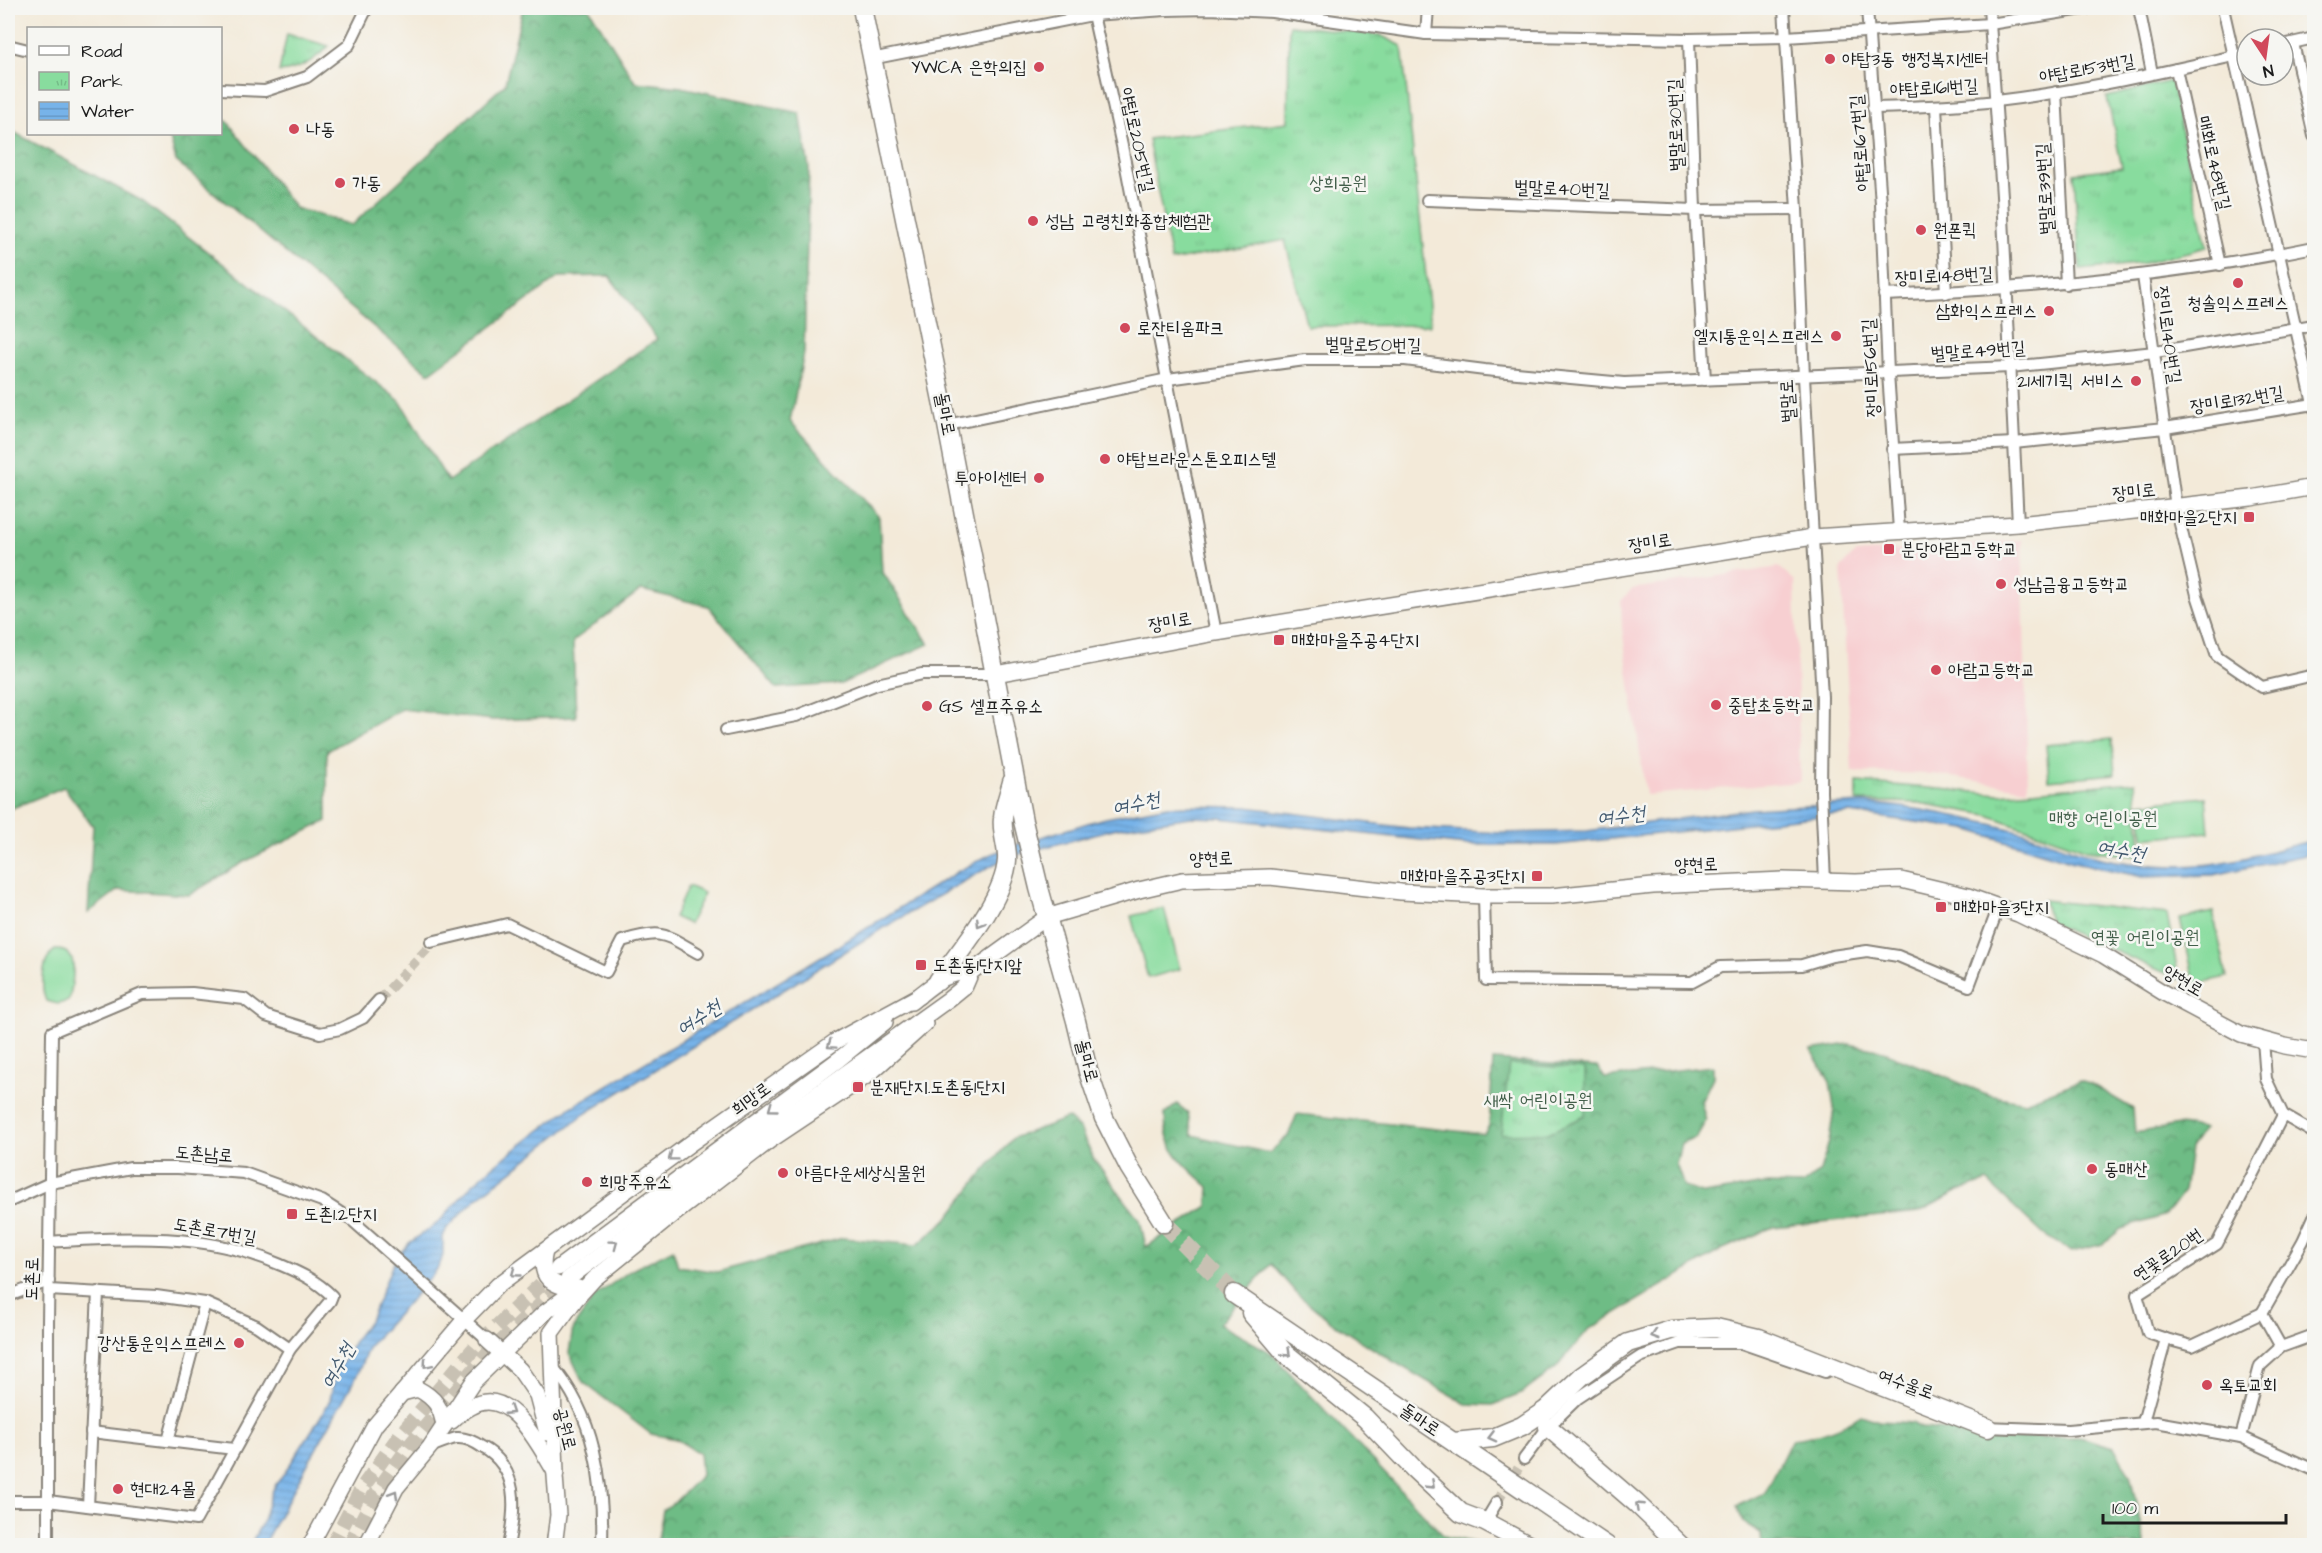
<svg xmlns="http://www.w3.org/2000/svg" width="2322" height="1553" font-family="'Architects Daughter','Poor Story',sans-serif">
	<defs>
		<pattern id="forest-crowns" width="20" height="18" patternUnits="userSpaceOnUse" patternTransform="scale(1.5)"><rect width="20" height="18" fill="#6ebc85"/><path d="M2 6a3 3 0 1 1 6 0M12 15a3 3 0 1 1 6 0" fill="none" stroke="#5a986c"/></pattern>
		<pattern id="park-tufts" width="24" height="20" patternUnits="userSpaceOnUse" patternTransform="scale(1.5)"><rect width="24" height="20" fill="#88dc9e"/><path d="M3 7l-1-3M5 7V3M7 7l1-3M15 17l-1-3M17 17v-4M19 17l1-3" fill="none" stroke="#75bc88"/></pattern>
		<pattern id="water-rules" width="6" height="5" patternUnits="userSpaceOnUse" patternTransform="scale(1.5)"><rect width="6" height="5" fill="#77b3e9"/><path d="M0 2.5h6" fill="none" stroke="#6699c7"/></pattern>
	</defs>
	<rect width="100%" height="100%" fill="#f6f6f2"/>
	<filter id="ink" filterUnits="userSpaceOnUse"><feTurbulence type="fractalNoise" baseFrequency=".0167" numOctaves="2"/><feDisplacementMap in="SourceGraphic" scale="12" xChannelSelector="R" yChannelSelector="G"/><feConvolveMatrix kernelMatrix="1 2 1 2 8 2 1 2 1" color-interpolation-filters="sRGB"/></filter>
	<filter id="wash" filterUnits="userSpaceOnUse"><feTurbulence type="fractalNoise" baseFrequency=".008" numOctaves="4" result="noise"/><feDisplacementMap in="SourceGraphic" scale="24" xChannelSelector="R" yChannelSelector="G"/><feGaussianBlur stdDeviation="1.35" result="paint"/><feColorMatrix in="noise" values="0 0 0 0 0 0 0 0 0 0 0 0 0 0 0 0 0 1.4 0 .05"/><feComposite in="paint" operator="in"/></filter>
	<g filter="url(#wash)">
		<rect width="100%" height="100%" fill="#f3ead9"/>
		<g fill="#f7cfd1">
			<polygon points="2022,540 2028,789 1933,774 1852,772 1841,568 1855,553"/>
			<polygon points="1779,567 1795,581 1800,782 1646,795 1622,628 1621,601 1632,589"/>
		</g>
		<g fill="url(#forest-crowns)" stroke="#456c50" stroke-width="1.5">
			<polygon points="523,8 589,8 635,82 681,87 800,113 809,168 804,353 790,421 879,517 882,571 929,644 841,684 776,688 708,606 641,590 573,641 576,717 492,720 402,709 327,751 327,821 244,862 189,895 118,890 88,913 93,826 64,787 8,810 8,129 142,201 400,401 448,481 657,339 609,276 559,277 429,373 176,161 169,134 220,134 221,121 227,121 295,208 352,225 505,84"/>
			<path d="M1849,1044l33,7 107,44 36,7 54,-21 14,4 40,24 2,24 43,-8 26,3 -14,20 -6,43 -18,24 -45,14 -18,15 -31,8 -28,-17 -57,-54 -28,10 -40,21 -146,15 -52,23 -133,80 -33,39 -34,25 -28,11 -27,-1 -75,-44 -57,-36 -37,-30 -26,-30 -52,60 51,28 174,184 41,9h-828l6,-35 13,-9 25,-26 -2,-22 -23,-14 -25,-5 -68,-52 -14,-29 4,-25 22,-32 35,-25 43,-22 5,17 39,6 126,-34 74,7 30,-26 37,-48 29,-33 55,-20 12,11 13,29 47,62 6,27 62,-41 1,-19c-25,-23 -45,-36 -44,-73l12,-10 11,9 4,22 77,18 19,-17 9,-22 187,20 5,-8 4,-66 104,7 8,11 108,-12v11l-12,25 5,19 -10,17 -15,6 -5,20 8,23 20,7 61,-10 37,1 18,-14 9,-29 5,-34 -4,-26 -19,-32z"/>
			<path d="M1861,1415l18,6 33,2 9,5 40,3 11,3 32,3h75l35,10 16,28 15,70h-383l-1,-12 -18,-11 -6,-16 28,-13 27,-54c25,-3 48,-10 69,-24z"/>
			<polygon points="483,1537 483,1545 453,1545 455,1540"/>
		</g>
		<g fill="url(#park-tufts)" stroke="#527c5d" stroke-width="1.5">
			<polygon points="1289,25 1380,35 1402,46 1431,325 1307,326 1285,240 1171,261 1148,139 1288,122"/>
			<path d="M287,34l42,12c-14,14 -31,25 -50,26z"/>
			<polygon points="2171,81 2207,247 2145,263 2080,270 2074,173 2122,167 2107,97"/>
			<polygon points="1857,782 1999,794 2135,782 2142,857 2087,850 1987,815 1919,803 1857,801"/>
			<polygon points="2043,900 2167,914 2179,979 2050,923"/>
			<polygon points="1509,1064 1585,1069 1585,1116 1548,1133 1501,1134"/>
		</g>
		<g fill="#88dc9e" stroke="#527c5d" stroke-width="1.5">
			<polygon points="2112,739 2115,774 2049,780 2046,745"/>
			<polygon points="2206,797 2209,832 2143,838 2140,803"/>
			<polygon points="688,886 704,893 689,924 674,917"/>
			<polygon points="1164,908 1180,969 1148,978 1131,916"/>
			<polygon points="2213,912 2227,977 2195,984 2180,919"/>
			<path d="M55,950c27,-1 17,30 15,47l-2,4 -10,3 -12,-3c-6,-14 -4,-43 9,-51z"/>
		</g>
		<path fill="url(#water-rules)" stroke="#4a6882" stroke-width="1.5" d="M1863,803c56,4 108,15 162,30 30,9 60,23 91,28 38,6 81,7 119,-1 26,-5 53,-14 79,-20v13l-100,22 -71,2 -69,-15 -108,-33 -116,-16 -294,32h-90l-246,-27 -29,-1 -74,11 -97,26 -26,10 -114,66 -297,185 -107,84 -29,29 -4,9v18l-3,9 -7,11 -64,71 -12,29 -94,170 -12,1c2,-9 7,-15 11,-23 6,-16 7,-33 20,-46l41,-64 7,-13 5,-24 21,-38 15,-20 21,-52 9,-14 8,-9 30,-21 33,-37 20,-18 76,-58 272,-164 117,-73 32,-17 26,-10 86,-26 67,-13 78,1 163,21 93,5 85,-2 166,-22z"/>
	</g>
	<g filter="url(#ink)">
		<g fill="none" stroke-linecap="round" stroke-linejoin="round">
			<g stroke="#c8c1b3" stroke-width="10" stroke-dasharray="10 5" stroke-linecap="butt">
				<polyline points="379,1000 429,947 431,942"/>
				<polyline points="1497,1502 1524,1459"/>
			</g>
			<g stroke="#c8c1b3" stroke-width="15" stroke-dasharray="15 8" stroke-linecap="butt">
				<polyline points="332,1546 362,1488 400,1435 477,1345 556,1270"/>
				<polyline points="349,1546 374,1496 411,1444 487,1355 568,1279"/>
			</g>
			<polyline stroke="#c8c1b3" stroke-width="18" stroke-dasharray="18 9" stroke-linecap="butt" points="1164,1223 1234,1294"/>
			<defs>
				<g id="street">
					<polyline points="1784,8 1797,209 1804,377 1822,697 1821,792 1825,881"/>
					<polyline points="1867,8 1881,204 1888,373 1899,530"/>
					<polyline points="1989,8 2002,196 2018,524"/>
					<polyline points="2139,8 2152,73"/>
					<polyline points="2223,8 2314,408"/>
					<polyline points="1092,10 1122,146 1216,633"/>
					<polyline points="1426,34 1428,8"/>
					<polyline points="1689,39 1695,210 1705,380"/>
					<polyline points="2293,43 2314,136"/>
					<polyline points="8,45 28,50"/>
					<polyline points="2283,45 2314,38"/>
					<polyline points="871,59 1092,15 1166,10 1209,9 1272,12 1426,34 1689,39 1786,37 1990,24 2089,8"/>
					<polyline points="2176,69 2220,265"/>
					<polyline points="220,89 265,91 307,77 349,45 367,8"/>
					<polyline points="2056,92 2066,284"/>
					<polyline points="1936,106 1946,293"/>
					<path d="M1873,108c41,-1 82,-2 123,-7 84,-10 168,-29 251,-48"/>
					<polyline points="1427,200 1695,210 1797,209"/>
					<polyline points="2143,276 2176,507 2197,595 2217,656 2262,687 2314,675"/>
					<path d="M1884,295c145,-6 288,-19 430,-48"/>
					<polyline points="947,425 1168,379 1305,360 1405,360 1485,370 1624,383 2010,367 2155,352 2314,325"/>
					<polyline points="1892,449 2014,443 2165,428 2314,404"/>
					<polyline points="726,730 796,716 877,684 922,674 996,674"/>
					<polyline points="1484,896 1486,980 1692,982 1720,967 1802,965 1832,956 1867,951 1898,956 1969,986 1999,906"/>
					<path d="M431,942l76,-18 99,48 16,-31c41,-12 40,-8 76,12"/>
					<polyline points="2263,1040 2266,1079 2283,1115"/>
					<polyline points="8,1202 50,1183 131,1168 178,1168 244,1173 322,1201 353,1221 487,1340"/>
					<polyline points="49,1290 156,1296 205,1303 257,1326 290,1349"/>
					<polyline points="8,1296 49,1281"/>
					<polyline points="2166,1339 2192,1346 2262,1313"/>
					<polyline points="2281,1347 2262,1313 2303,1241 2314,1217"/>
					<path d="M552,1366c43,49 52,116 50,180"/>
					<polyline points="2143,1422 2166,1339 2148,1333 2137,1295 2217,1244 2283,1115 2314,1133"/>
					<polyline points="1985,1427 2068,1430 2156,1422 2241,1437 2314,1470"/>
					<polyline points="91,1432 234,1449"/>
					<polyline points="2241,1437 2260,1366 2281,1347 2314,1335"/>
					<polyline points="168,1441 205,1303"/>
					<path d="M430,1447c8,-3 18,-7 26,-9 10,-1 19,4 26,9 38,21 34,62 26,99"/>
					<polyline points="1524,1459 1548,1427 1578,1398 1640,1357 1680,1343 1741,1343 1825,1372"/>
					<path d="M8,1501h40l148,19 94,-171 40,-48 2,-5c-15,-15 -32,-23 -51,-31 -73,-33 -153,-28 -232,-23"/>
					<polyline points="88,1506 98,1292"/>
					<polyline points="1487,1524 1485,1522 1497,1502"/>
					<polyline points="48,1546 48,1322 52,1032 142,994 192,993 244,999 266,1016 320,1033 340,1029 363,1018 379,1000"/>
				</g>
				<g id="secondary">
					<polyline points="996,674 1216,633 1813,537 2018,524 2251,498 2314,487"/>
					<path d="M911,1002c21,-16 33,-30 60,-30"/>
					<path d="M545,1251c-7,27 6,34 31,39"/>
					<polyline points="558,1268 838,1060 885,1022"/>
					<polyline points="568,1279 757,1137 949,999 965,986 971,972 1047,917 1139,890 1182,880 1270,877 1401,892 1484,896 1551,896 1653,886 1783,880 1856,882 1901,880 1968,896 2018,914 2103,955 2164,993 2241,1034 2285,1046 2314,1051"/>
					<polyline points="487,1340 520,1370 537,1395 547,1433"/>
					<path d="M402,1393l16,-4c17,9 23,18 26,37"/>
					<path d="M452,1421c5,-6 12,-10 19,-14 38,-23 67,37 83,63"/>
					<polyline points="554,1463 558,1515 554,1546"/>
					<polyline points="556,1473 551,1333 575,1300 594,1279 678,1211 769,1141 868,1075 925,1024"/>
					<polyline points="310,1546 375,1425 465,1319 498,1285 691,1143 836,1041 919,996"/>
					<polyline points="366,1546 396,1488 430,1447 473,1382 544,1313 578,1288"/>
				</g>
				<g id="primary">
					<polyline points="862,8 947,425 1023,821 1039,888 1076,1021 1088,1071 1104,1118 1129,1167 1164,1223"/>
					<path d="M938,981c22,-30 67,-83 69,-121 1,-13 -6,-28 -4,-42 1,-12 6,-24 9,-36"/>
					<polyline points="1234,1294 1607,1546"/>
					<polyline points="1251,1313 1285,1353 1365,1418 1414,1469 1461,1513 1485,1522 1530,1546"/>
					<polyline points="1548,1427 1636,1503 1681,1546"/>
					<polyline points="1454,1442 1493,1438 1522,1426 1546,1410 1582,1376 1628,1343 1671,1330 1716,1328 1759,1338 1988,1428"/>
				</g>
			</defs>
			<use href="#street" stroke="#88837a" stroke-width="14"/>
			<use href="#secondary" stroke="#88837a" stroke-width="18"/>
			<use href="#primary" stroke="#88837a" stroke-width="21"/>
			<use href="#street" stroke="#fff" stroke-width="10"/>
			<use href="#secondary" stroke="#fff" stroke-width="15"/>
			<use href="#primary" stroke="#fff" stroke-width="18"/>
		</g>
		<defs><path id="oneway-chevron" d="M-2-3.5L2.5 0L-2 3.5" fill="none" stroke-width="1.6" stroke-linecap="round" stroke-linejoin="round" transform="scale(1.5)"/></defs>
		<g stroke="#999">
			<use href="#oneway-chevron" transform="translate(980 923) rotate(122)"/>
			<use href="#oneway-chevron" transform="translate(831 1045) rotate(146)"/>
			<use href="#oneway-chevron" transform="translate(772 1108) rotate(144)"/>
			<use href="#oneway-chevron" transform="translate(672 1157) rotate(143)"/>
			<use href="#oneway-chevron" transform="translate(614 1244) rotate(-37)"/>
			<use href="#oneway-chevron" transform="translate(515 1273) rotate(144)"/>
			<use href="#oneway-chevron" transform="translate(1655 1335) rotate(163)"/>
			<use href="#oneway-chevron" transform="translate(1287 1353) rotate(43)"/>
			<use href="#oneway-chevron" transform="translate(427 1364) rotate(131)"/>
			<use href="#oneway-chevron" transform="translate(510 1411) rotate(33)"/>
			<use href="#oneway-chevron" transform="translate(1492 1437) rotate(166)"/>
			<use href="#oneway-chevron" transform="translate(1431 1485) rotate(43)"/>
			<use href="#oneway-chevron" transform="translate(394 1494) rotate(-59)"/>
			<use href="#oneway-chevron" transform="translate(1639 1506) rotate(-137)"/>
		</g>
	</g>
	<g fill="#d1495b" stroke="#f6f6f2" stroke-width="2">
		<circle cx="1830" cy="59" r="6"/>
		<circle cx="1039" cy="67" r="6"/>
		<circle cx="294" cy="129" r="6"/>
		<circle cx="340" cy="183" r="6"/>
		<circle cx="1033" cy="221" r="6"/>
		<circle cx="1921" cy="230" r="6"/>
		<circle cx="2238" cy="283" r="6"/>
		<circle cx="2049" cy="311" r="6"/>
		<circle cx="1125" cy="328" r="6"/>
		<circle cx="1836" cy="336" r="6"/>
		<circle cx="2136" cy="381" r="6"/>
		<circle cx="1105" cy="459" r="6"/>
		<circle cx="1039" cy="478" r="6"/>
		<rect x="2243" y="511" width="12" height="12" rx="3"/>
		<rect x="1883" y="543" width="12" height="12" rx="3"/>
		<circle cx="2001" cy="584" r="6"/>
		<rect x="1273" y="634" width="12" height="12" rx="3"/>
		<circle cx="1936" cy="670" r="6"/>
		<circle cx="1716" cy="705" r="6"/>
		<circle cx="927" cy="706" r="6"/>
		<rect x="1531" y="870" width="12" height="12" rx="3"/>
		<rect x="1935" y="901" width="12" height="12" rx="3"/>
		<rect x="915" y="959" width="12" height="12" rx="3"/>
		<rect x="852" y="1081" width="12" height="12" rx="3"/>
		<circle cx="2092" cy="1169" r="6"/>
		<circle cx="783" cy="1173" r="6"/>
		<circle cx="587" cy="1182" r="6"/>
		<rect x="286" y="1208" width="12" height="12" rx="3"/>
		<circle cx="239" cy="1343" r="6"/>
		<circle cx="2207" cy="1385" r="6"/>
		<circle cx="118" cy="1489" r="6"/>
	</g>
	<g text-anchor="middle" dominant-baseline="central" stroke-width="5" stroke-linejoin="round" paint-order="stroke">
		<g font-size="18" fill="#1c1c1c" stroke="#f6f6f2" text-anchor="start">
			<text x="1842" y="59">야탑3동 행정복지센터</text>
			<text x="1027" y="67" text-anchor="end">YWCA 은학의집</text>
			<text x="306" y="129">나동</text>
			<text x="352" y="183">가동</text>
			<text x="1045" y="221">성남 고령친화종합체험관</text>
			<text x="1933" y="230">원폰퀵</text>
			<text x="2238" y="303" text-anchor="middle">청솔익스프레스</text>
			<text x="2037" y="311" text-anchor="end">삼화익스프레스</text>
			<text x="1137" y="328">로잔티움파크</text>
			<text x="1824" y="336" text-anchor="end">엘지통운익스프레스</text>
			<text x="2124" y="381" text-anchor="end">21세기퀵 서비스</text>
			<text x="1117" y="459">야탑브라운스톤오피스텔</text>
			<text x="1027" y="478" text-anchor="end">투아이센터</text>
			<text x="2237" y="517" text-anchor="end">매화마을2단지</text>
			<text x="1901" y="549">분당아람고등학교</text>
			<text x="2013" y="584">성남금융고등학교</text>
			<text x="1291" y="640">매화마을주공4단지</text>
			<text x="1948" y="670">아람고등학교</text>
			<text x="1728" y="705">중탑초등학교</text>
			<text x="939" y="706">GS 셀프주유소</text>
			<text x="1525" y="876" text-anchor="end">매화마을주공3단지</text>
			<text x="1953" y="907">매화마을3단지</text>
			<text x="933" y="965">도촌동1단지앞</text>
			<text x="870" y="1087">분재단지.도촌동1단지</text>
			<text x="2104" y="1169">동매산</text>
			<text x="795" y="1173">아름다운세상식물원</text>
			<text x="599" y="1182">희망주유소</text>
			<text x="304" y="1214">도촌1.2단지</text>
			<text x="227" y="1343" text-anchor="end">강산통운익스프레스</text>
			<text x="2219" y="1385">옥토교회</text>
			<text x="130" y="1489">현대24몰</text>
		</g>
		<g font-size="18" fill="#1c1c1c" stroke="#f6f6f2">
			<text transform="translate(2087 69) rotate(-10)">야탑로153번길</text>
			<text transform="translate(1934 88) rotate(-3)">야탑로161번길</text>
			<text transform="translate(1676 125) rotate(-92)">벌말로30번길</text>
			<text transform="translate(1137 140) rotate(78)">야탑로205번길</text>
			<text transform="translate(1860 143) rotate(-94)">야탑로167번길</text>
			<text transform="translate(2214 163) rotate(77)">매화로48번길</text>
			<text transform="translate(1562 189) rotate(2)">벌말로40번길</text>
			<text transform="translate(2045 189) rotate(-93)">벌말로39번길</text>
			<text transform="translate(1944 276) rotate(-3)">장미로148번길</text>
			<text transform="translate(2168 335) rotate(82)">장미로140번길</text>
			<text transform="translate(1373 345) rotate(1)">벌말로50번길</text>
			<text transform="translate(1978 351) rotate(-4)">벌말로49번길</text>
			<text transform="translate(1871 368) rotate(-93)">장미로156번길</text>
			<text transform="translate(2237 400) rotate(-9)">장미로132번길</text>
			<text transform="translate(1788 401) rotate(-93)">벌말로</text>
			<text transform="translate(945 414) rotate(79)">돌마로</text>
			<text transform="translate(2134 492) rotate(-6)">장미로</text>
			<text transform="translate(1650 543) rotate(-9)">장미로</text>
			<text transform="translate(1170 622) rotate(-10)">장미로</text>
			<text transform="translate(1211 859) rotate(-2)">양현로</text>
			<text transform="translate(1696 865) rotate(-2)">양현로</text>
			<text transform="translate(2183 981) rotate(30)">양현로</text>
			<text transform="translate(1087 1061) rotate(75)">돌마로</text>
			<text transform="translate(751 1099) rotate(-36)">희망로</text>
			<text transform="translate(204 1154) rotate(4)">도촌남로</text>
			<text transform="translate(215 1231) rotate(10)">도촌로7번길</text>
			<text transform="translate(2168 1255) rotate(-34)">연꽃로20번</text>
			<text transform="translate(32 1279) rotate(-89)">도촌로</text>
			<text transform="translate(1906 1384) rotate(20)">여수울로</text>
			<text transform="translate(1420 1420) rotate(34)">돌마로</text>
			<text transform="translate(565 1429) rotate(76)">공원로</text>
		</g>
		<g font-size="18" fill="#425f4a" stroke="#f6f6f2">
			<text x="1338" y="183">상희공원</text>
			<text x="2103" y="818">매향 어린이공원</text>
			<text x="2145" y="937">연꽃 어린이공원</text>
			<text x="1538" y="1100">새싹 어린이공원</text>
		</g>
		<g font-size="20" font-style="italic" fill="#40586e" stroke="#f6f6f2">
			<text transform="translate(1136 804) rotate(-12)">여수천</text>
			<text transform="translate(1621 816) rotate(-7)">여수천</text>
			<text transform="translate(2121 851) rotate(10)">여수천</text>
			<text transform="translate(699 1018) rotate(-32)">여수천</text>
			<text transform="translate(338 1366) rotate(-61)">여수천</text>
		</g>
	</g>
	<rect width="2322" height="1553" fill="none" stroke="#f6f6f2" stroke-width="30"/>
	<rect x="27" y="27" width="195" height="108" fill="#f6f6f2" stroke="#9f9f9c" stroke-width="1.5"/>
	<rect x="39" y="46" width="30" height="9" fill="#ffffff" stroke="#9f9f9c" stroke-width="1.5"/>
	<text x="81" y="57" font-size="18" fill="#1c1c1c">Road</text>
	<rect x="39" y="72" width="30" height="18" fill="url(#park-tufts)" stroke="#9f9f9c" stroke-width="1.5"/>
	<text x="81" y="87" font-size="18" fill="#1c1c1c">Park</text>
	<rect x="39" y="102" width="30" height="18" fill="url(#water-rules)" stroke="#9f9f9c" stroke-width="1.5"/>
	<text x="81" y="117" font-size="18" fill="#1c1c1c">Water</text>
	<g transform="translate(2265 57) rotate(167)"><circle r="28" fill="#f6f6f2" stroke="#9f9f9c" stroke-width="1.5"/>
	<path d="M0-4.5L10 22L0 15L-10 22Z" fill="#d1495b"/>
	<text y="-9" font-size="16" font-weight="bold" text-anchor="middle" fill="#1c1c1c">N</text>
	</g>
	<path d="M2103 1514v9h183v-9" fill="none" stroke="#1c1c1c" stroke-width="3"/>
	<text x="2112" y="1514" font-size="18" fill="#1c1c1c" stroke="#f6f6f2" stroke-width="4.5" paint-order="stroke">100 m</text>
</svg>
